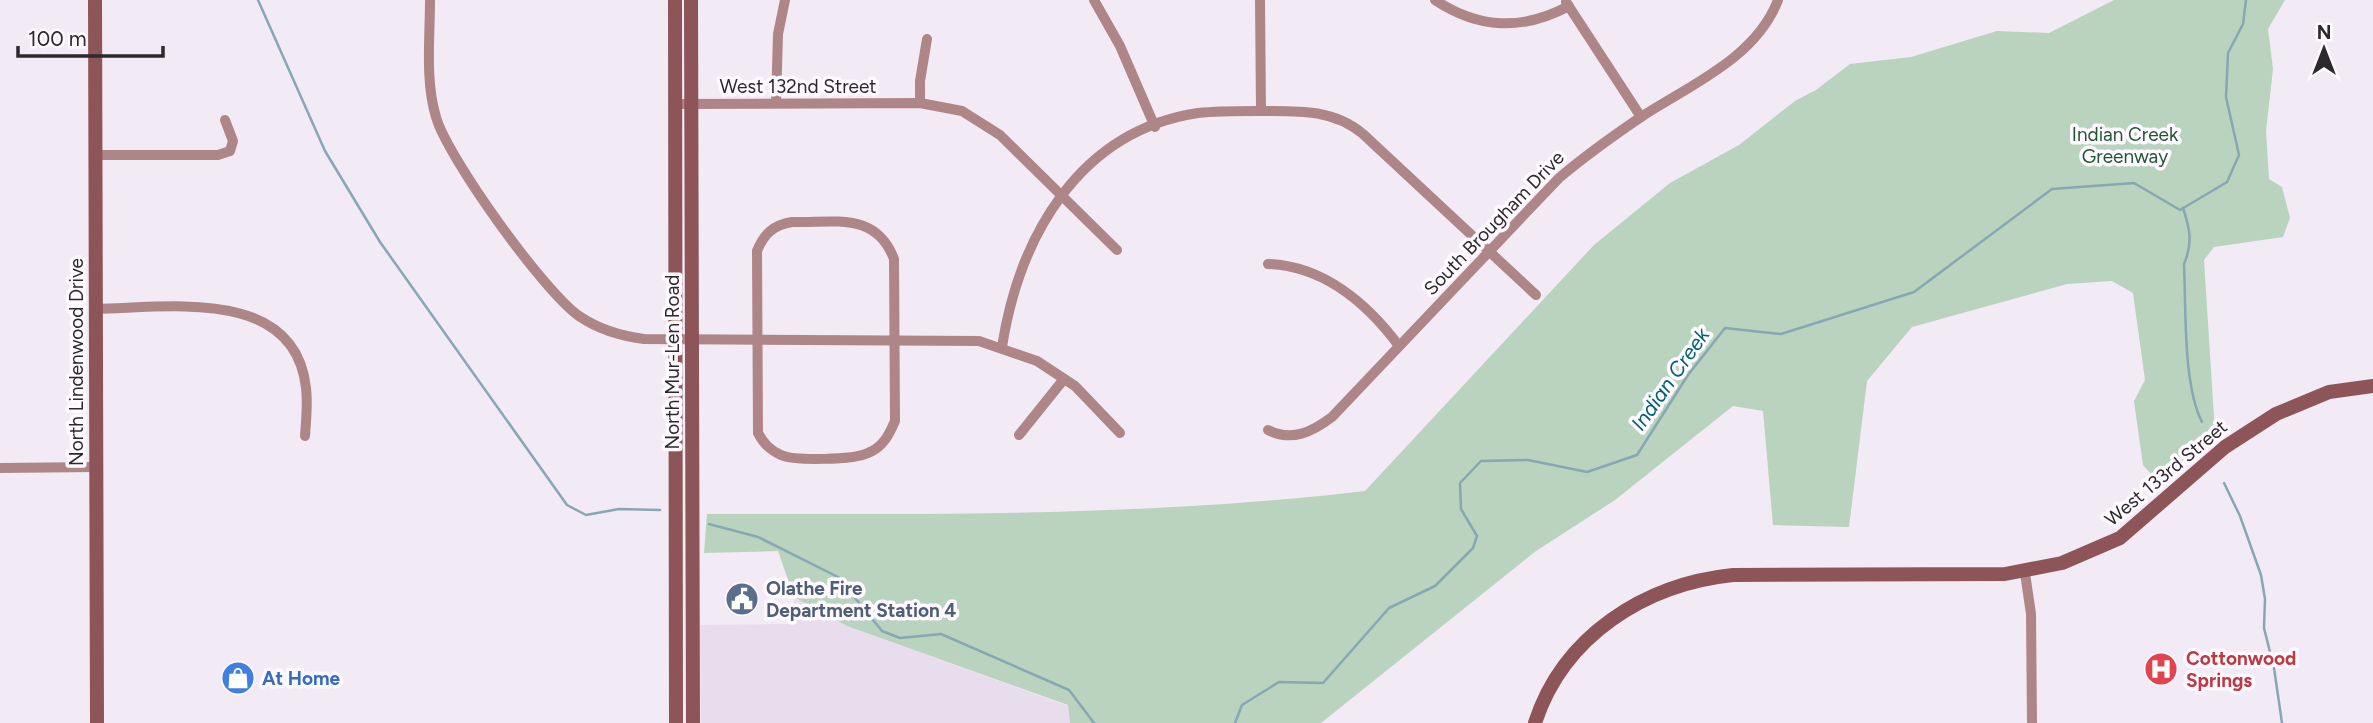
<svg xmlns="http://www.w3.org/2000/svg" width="2373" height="723" font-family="Figtree,sans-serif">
	<rect width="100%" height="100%" fill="#f2eaf4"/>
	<polygon fill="#e9dced" points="794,597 847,626 1068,706 1070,723 701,723 700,625 793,624"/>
	<path fill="#b9d3bf" d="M2114,0h171l-17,29 5,40 -7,62 3,48 13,8 8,31 -7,19 -69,10 -10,13 11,173 -55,51 -17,-19 -9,-64 11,-21 -12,-87 -21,-12 -45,3 -155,43 -45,54 -18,146 -76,-2 -10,-114 -30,-5 -118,94 -79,51 -215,172h-251l-2,-18 -221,-79 -53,-29 -16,-46 -74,2 3,-39c220,0 438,3 658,-23l229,-246 76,-62 69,-38 56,-44 21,-11 34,-26 61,-7 86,-26 52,2z"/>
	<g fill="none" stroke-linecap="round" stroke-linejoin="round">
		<g stroke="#88a7b2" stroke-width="2.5">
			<polyline points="258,0 325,151 380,242 567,505 586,515 619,509 660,510"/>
			<path d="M2183,208c7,21 10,35 1,56 2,43 -1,122 18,158"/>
			<polyline points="2224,483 2240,516 2261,575 2265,599 2264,628 2274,668 2282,723"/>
			<polyline points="709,524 758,537 838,577 882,631 900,638 941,634 1069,690 1094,723"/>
			<polyline points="1235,723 1242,705 1279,682 1323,683 1389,608 1435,586 1473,548 1477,536 1461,509 1460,483 1481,461 1528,460 1587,472 1637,455 1688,375 1725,328 1781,334 1914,292 2052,189 2134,183 2180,210 2227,182 2239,155 2226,97 2228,53 2243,24 2246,0"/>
		</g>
		<g stroke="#af8688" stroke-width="10">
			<path d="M430,0c0,38 -5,81 6,117 11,40 109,176 143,199 19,13 42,20 65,23l335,2 58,20 38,25 45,47"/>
			<polyline points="1094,0 1120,46 1155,127"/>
			<polyline points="1260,0 1261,111"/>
			<path d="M1435,0c44,29 87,31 134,6"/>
			<polyline points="1566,2 1641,117"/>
			<polyline points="776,103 778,34 785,0"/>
			<polyline points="920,103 920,81 927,39"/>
			<polyline points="676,104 920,103 962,111 1000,135 1117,250"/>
			<polyline points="94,155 218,155 230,151 233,141 225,120"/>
			<path d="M792,222c42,1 84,-11 102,37l1,162c-6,14 -12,26 -27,32 -14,7 -74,8 -87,2 -11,-5 -17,-11 -23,-22l-1,-182c7,-17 16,-26 35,-29z"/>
			<path d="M1268,264c55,2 99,39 131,82"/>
			<path d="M96,309c71,-1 199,-23 210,79 2,16 0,32 -1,48"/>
			<path d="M1002,347c17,-109 76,-216 196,-234 19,-2 39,-2 58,-2 39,0 76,-3 107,23l173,161"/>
			<path d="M1268,430c24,12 44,2 64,-13l227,-239c26,-22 54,-42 82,-61 49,-32 115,-59 137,-117"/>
			<polyline points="1019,435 1064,379"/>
			<polyline points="0,468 96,467"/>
			<polyline points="2025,573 2031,614 2032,723"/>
		</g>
		<g stroke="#8d5558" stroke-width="14">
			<polyline points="95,0 97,723"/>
			<polyline points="675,0 676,723"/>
			<polyline points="691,0 693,723"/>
			<path d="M1535,723c28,-87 110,-139 198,-148l272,-1 57,-11 58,-25 105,-91 51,-33 53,-22 44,-6"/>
		</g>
	</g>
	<defs>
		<symbol id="civic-disc" viewBox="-11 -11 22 22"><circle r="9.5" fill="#5c6f8a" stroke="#fef9ff"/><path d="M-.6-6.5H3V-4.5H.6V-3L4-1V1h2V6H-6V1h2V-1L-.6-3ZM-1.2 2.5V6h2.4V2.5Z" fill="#fff"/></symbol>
		<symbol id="hospital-disc" viewBox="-11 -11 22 22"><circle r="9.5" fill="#e0444e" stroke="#fef9ff"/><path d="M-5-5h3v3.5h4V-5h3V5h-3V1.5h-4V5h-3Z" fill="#fff"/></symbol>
		<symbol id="shop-disc" viewBox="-11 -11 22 22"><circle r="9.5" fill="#3f7fe0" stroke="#fef9ff"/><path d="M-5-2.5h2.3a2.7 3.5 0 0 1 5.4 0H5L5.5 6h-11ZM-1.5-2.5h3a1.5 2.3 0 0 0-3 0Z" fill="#fff"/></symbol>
	</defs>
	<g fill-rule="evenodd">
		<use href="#civic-disc" x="723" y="580" width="38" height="38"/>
		<use href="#hospital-disc" x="2142" y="650" width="38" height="38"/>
		<use href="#shop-disc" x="219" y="659" width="38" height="38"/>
	</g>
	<g text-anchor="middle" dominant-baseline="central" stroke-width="7" stroke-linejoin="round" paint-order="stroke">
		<g font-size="19" fill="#2c292d" stroke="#fef9ff">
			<text x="798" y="86">West 132nd Street</text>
			<text transform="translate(1494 223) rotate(-46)">South Brougham Drive</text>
			<text transform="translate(76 362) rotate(-90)">North Lindenwood Drive</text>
			<text transform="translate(672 362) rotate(-90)">North Mur-Len Road</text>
			<text transform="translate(2166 473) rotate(-40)">West 133rd Street</text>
		</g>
		<g font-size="19" fill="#215634" stroke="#fef9ff">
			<text x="2125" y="134">Indian Creek<tspan x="2125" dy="22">Greenway</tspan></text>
		</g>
		<g font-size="19" font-weight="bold" fill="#4e5e75" stroke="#fef9ff" text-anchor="start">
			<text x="766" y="588">Olathe Fire<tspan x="766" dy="22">Department Station 4</tspan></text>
		</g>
		<g font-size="19" font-weight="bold" fill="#be3a42" stroke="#fef9ff" text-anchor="start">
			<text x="2186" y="658">Cottonwood<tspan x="2186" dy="22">Springs</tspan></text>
		</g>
		<g font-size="19" font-weight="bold" fill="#366cbe" stroke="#fef9ff" text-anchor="start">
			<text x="262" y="678">At Home</text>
		</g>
		<g font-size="21" font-style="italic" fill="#026174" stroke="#fef9ff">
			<text transform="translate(1670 379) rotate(-55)">Indian Creek</text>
		</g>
	</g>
	<g transform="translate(2324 49)" stroke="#fef9ff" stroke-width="5" paint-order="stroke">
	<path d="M0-5L12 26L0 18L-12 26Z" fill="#2c292d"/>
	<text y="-10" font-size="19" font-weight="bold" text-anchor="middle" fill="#2c292d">N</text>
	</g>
	<path d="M18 46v10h145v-10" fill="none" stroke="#2c292d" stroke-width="3.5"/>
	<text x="28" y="46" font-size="21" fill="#2c292d" stroke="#fef9ff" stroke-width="5" paint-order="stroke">100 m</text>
</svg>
